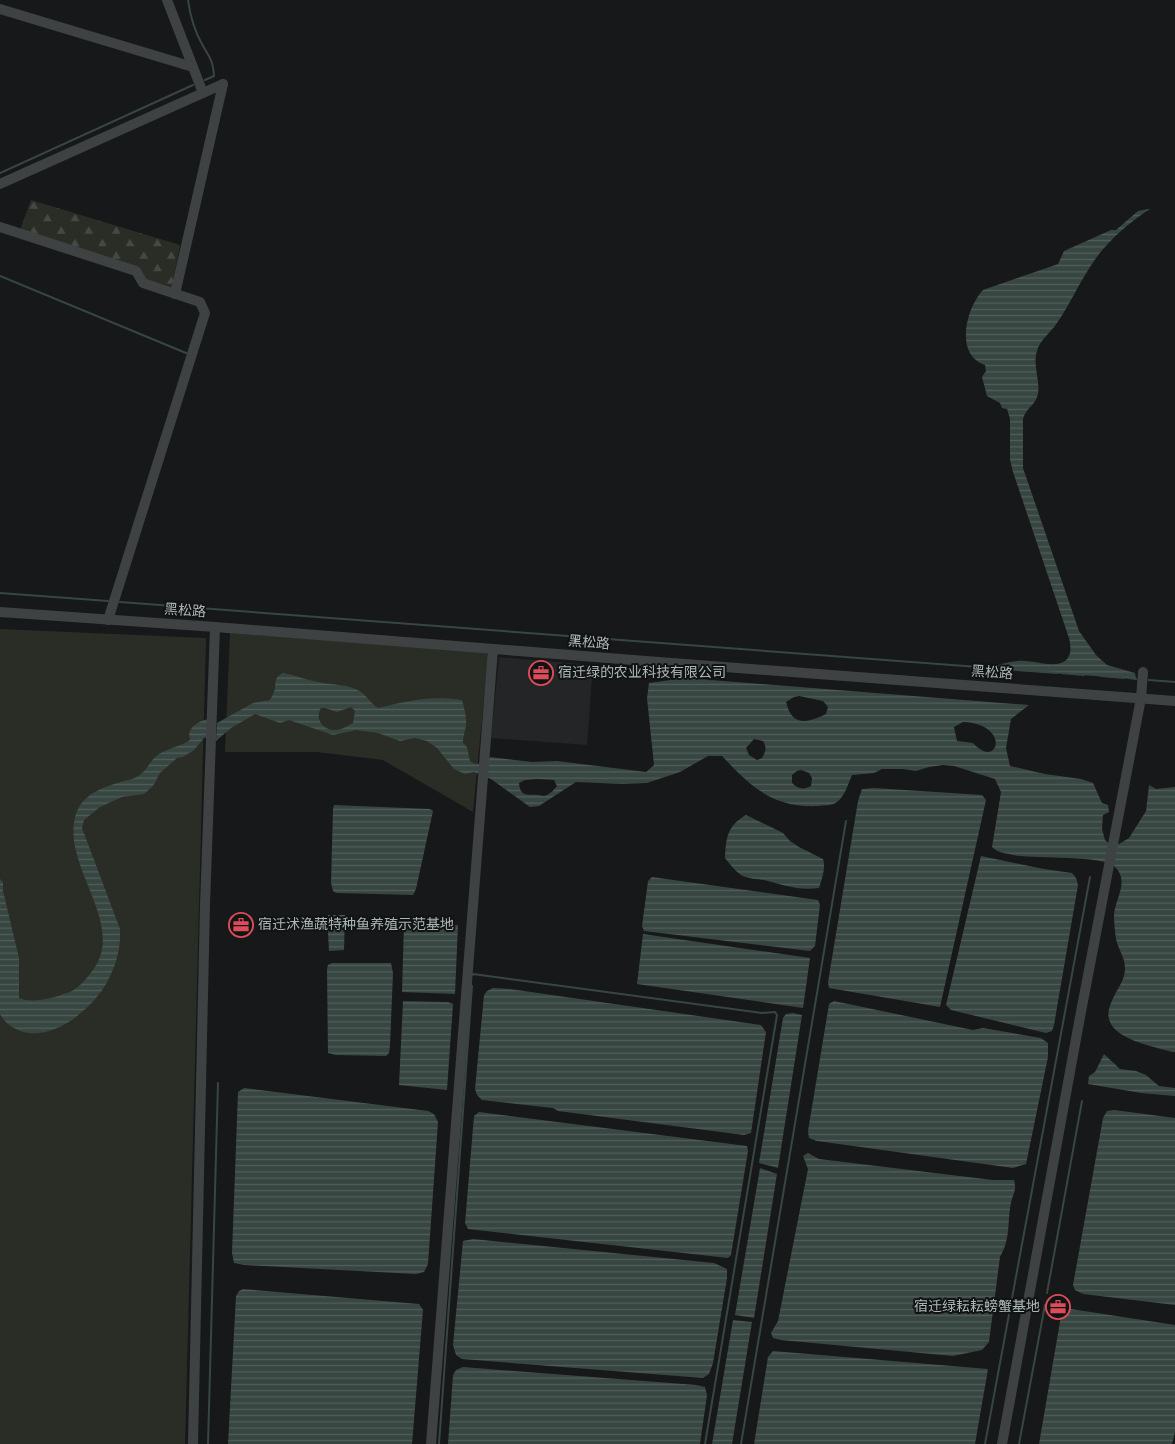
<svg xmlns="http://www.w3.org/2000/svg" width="1175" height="1444" font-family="'Source Sans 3','Noto Sans SC',sans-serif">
	<defs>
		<pattern id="forest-firs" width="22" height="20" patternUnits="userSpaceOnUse" patternTransform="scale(1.25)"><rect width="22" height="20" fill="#2a2d26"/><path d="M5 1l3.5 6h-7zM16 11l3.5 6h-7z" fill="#464943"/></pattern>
		<pattern id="water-rules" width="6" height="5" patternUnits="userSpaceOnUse" patternTransform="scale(1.25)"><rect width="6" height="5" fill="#384642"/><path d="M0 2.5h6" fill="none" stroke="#525e5b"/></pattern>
	</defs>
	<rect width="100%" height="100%" fill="#171819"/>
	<polygon fill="#232526" points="499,657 593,665 587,745 491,738"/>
	<g fill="#2a2d26">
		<polygon points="0,629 206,638 185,1444 0,1444"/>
		<polygon points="230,633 486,652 488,657 473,812 383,760 317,752 225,752"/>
	</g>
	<polygon fill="url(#forest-firs)" points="31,200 180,245 172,287 146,279 137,267 20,230"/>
	<g fill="url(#water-rules)" fill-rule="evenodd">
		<path d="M1150,209c-23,15 -46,35 -60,58 -12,18 -21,39 -33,56 -6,9 -18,18 -20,28 -5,15 5,33 0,46 -3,9 -11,11 -14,22v49l56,163 17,24 11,10 28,8 1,6 -149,-11c12,-3 25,-8 38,-7 13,0 40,11 45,-8 1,-4 0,-11 -1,-15l-56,-166 -3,-12v-41l-3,-10 -5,-1 -2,-5 -13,-7 -5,-19 4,-6 -1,-6c-31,-10 -19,-57 -2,-75l75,-26 6,-13 47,-21h5l22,-19z"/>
		<path d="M283,673c12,2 23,7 35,9 12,3 32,2 43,10 6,4 9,11 17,16 28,-7 55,-13 84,-8 2,8 5,17 4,25 -1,7 -3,11 -3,18l4,4 3,14 5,3 12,-1 3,-6 42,5 25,-1 89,11 8,-7 -7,-67 2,-15 36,-5 344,27 -18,14 -5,29 4,18 35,8 36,5 12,4 9,20 6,2 1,7 -6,3 -1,14 3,11 5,4h9l10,-6 17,-27 3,-26 7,4 19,-2v265h-3c-23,-7 -76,-15 -61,-49 4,-12 14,-21 14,-35 0,-11 -7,-19 -9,-29 -1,-7 -2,-16 -2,-23 0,-16 17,-35 0,-50 -13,-11 -80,-7 -101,-11 -8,-2 -15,-2 -21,-8l9,-55 -6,-13 -41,-13 -11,-1 -14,2 -13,4 -13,-2h-21l-8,4 -22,2c-4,9 -7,21 -15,27 -5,4 -13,3 -19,4 -45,2 -67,-19 -96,-50h-14l-28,16 -33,11 -25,1 -46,-2 -37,24 -9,1 -39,-28 -17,-7 -9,2 -11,-5 -17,-21 -10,-7 -12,-3 -15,3 -22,-8 -22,-3 -23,5 -44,-15 -9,3 -25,-9 -24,14 -15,13 1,-18 36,-20 17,-3c2,-4 5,-8 5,-13 1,-7 0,-10 8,-14zM799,696l24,5 5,6 -2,7c-19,9 -34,13 -40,-12l8,-5zM351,707l4,4 -2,12c-5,3 -11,6 -16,7 -13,1 -23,-10 -16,-22h4l12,4zM963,722c49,2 35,49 10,21l-16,-2 -3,-14zM754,739l9,2c4,7 3,10 -1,17l-5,2 -8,-5 -3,-7zM801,770l8,3 3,5 -1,8c-8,4 -13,3 -19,-3v-8l5,-4zM538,779l16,1 3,6c-3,4 -6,7 -10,9 -5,2 -4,0 -9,0 -9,-1 -18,3 -19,-12l6,-3z"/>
		<path d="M209,719v18l-5,1 -10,12 -11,7 -6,1 -17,15 -7,13 -9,8 -22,3 -22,10 -16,13 -2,8 38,101c1,20 -4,37 -14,55 -16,27 -54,58 -86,47 -9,-4 -16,-9 -20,-17v-135l3,3v9l16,67v40c15,6 33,0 48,-5 10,-3 16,-11 23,-19 41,-48 -31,-108 -14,-160 7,-21 28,-27 48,-33 4,-1 10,-2 14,-5 9,-5 12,-16 21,-22 10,-6 22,-8 31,-14l-1,-7c4,-9 10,-12 20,-14z"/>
		<polygon points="874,788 982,795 986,800 940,1007 829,988 828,982 858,801 862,789"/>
		<polygon points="334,805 430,809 433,811 416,889 413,895 336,893 333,891 331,883 333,809"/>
		<path d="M746,815l27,13 10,5 7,8 9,6 24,12c3,8 -1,20 -4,29 -20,3 -36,-3 -55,-8 -7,-1 -16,-1 -23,-5 -6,-4 -11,-11 -16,-17 1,-20 2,-32 21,-43z"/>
		<polygon points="981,856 1044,869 1072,873 1076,878 1078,885 1054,1025 1052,1031 1046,1033 951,1010 946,1005"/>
		<polygon points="652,877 818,900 820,905 815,946 810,951 644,931 642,926 648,881"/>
		<polygon points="328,915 345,915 344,950 329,951 328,933"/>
		<polygon points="404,924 458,925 455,994 402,992"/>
		<polygon points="643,934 810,958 803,1008 637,984"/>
		<polygon points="332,963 391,963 393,973 390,1046 389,1053 386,1056 336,1055 328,1053 327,969 328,965"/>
		<polygon points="493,988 510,989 761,1025 766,1032 751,1133 744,1135 558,1111 553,1108 482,1100 477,1095 475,1089 484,995 487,991"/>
		<polygon points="403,1001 448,1002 453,1004 447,1090 399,1085"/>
		<polygon points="834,1001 973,1030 983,1028 1041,1038 1048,1043 1048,1057 1026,1164 1013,1168 817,1141 809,1138 808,1131 829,1004"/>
		<polygon points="793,1013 802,1015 778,1168 759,1163 783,1018 786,1014"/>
		<polygon points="1104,1054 1120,1069 1136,1071 1146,1075 1159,1086 1175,1088 1175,1096 1141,1093 1088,1084 1089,1076 1095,1072"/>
		<polygon points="244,1088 428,1111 434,1114 438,1122 428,1264 424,1272 416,1274 244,1265 234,1263 232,1253 238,1092"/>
		<polygon points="1114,1110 1175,1118 1175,1305 1083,1294 1075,1290 1073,1285 1103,1118 1107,1111"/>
		<polygon points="479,1112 747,1146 748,1151 731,1255 728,1258 468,1229 465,1223 474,1116"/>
		<path d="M808,1153l11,6 174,21h21c3,11 -1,13 -3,23 -4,20 0,35 -11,54l-11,85 -7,8 -29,6 -11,-1 -161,-15 -8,-2 -2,-5 7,-12 30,-152 -5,-13z"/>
		<polygon points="760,1168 777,1174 754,1318 735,1315"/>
		<polygon points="473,1239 714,1263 727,1269 727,1278 713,1363 709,1374 703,1378 462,1359 456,1355 453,1345 463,1241"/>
		<polygon points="243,1289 419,1304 423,1310 412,1444 228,1444 236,1296 239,1291"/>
		<polygon points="1071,1309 1175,1325 1175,1432 1172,1444 1039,1444 1062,1310"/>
		<polygon points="733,1320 752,1322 732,1444 712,1444"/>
		<polygon points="773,1351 988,1369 975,1444 754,1444 768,1357"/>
		<polygon points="463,1367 696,1385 705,1387 707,1395 700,1444 448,1444 453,1375 456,1370"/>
	</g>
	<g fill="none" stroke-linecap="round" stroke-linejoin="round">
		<g stroke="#384642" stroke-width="2">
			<path d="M188,0c2,16 7,32 15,46 7,12 10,15 11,30l-9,4"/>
			<polyline points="0,173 193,85"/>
			<polyline points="0,276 186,353"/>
			<polyline points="0,593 108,601"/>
			<polyline points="120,602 1057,673"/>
			<polyline points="1061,673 1084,675"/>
			<polyline points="1101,676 1124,678"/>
			<polyline points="1129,678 1136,679"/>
			<polyline points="1149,680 1175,682"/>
			<polyline points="473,975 473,974 762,1013 775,1012 777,1015 705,1444"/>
			<polyline points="1047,1293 1082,1101"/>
			<polyline points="208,1444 218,1083"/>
			<polyline points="439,1444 472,986"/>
			<polyline points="741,1444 846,821"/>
			<polyline points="985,1444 1090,877"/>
			<polyline points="1019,1444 1045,1305"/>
		</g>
		<g stroke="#3e4242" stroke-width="10">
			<polyline points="167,0 203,93"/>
			<polyline points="0,9 193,67"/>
			<polyline points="0,184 223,84"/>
			<polyline points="0,227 136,271 143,283 200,302 205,313 108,620"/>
			<polyline points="175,294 223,84"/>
			<polyline points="0,612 215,627 646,661 1175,701"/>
			<polyline points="193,1444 205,905 215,627"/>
			<polyline points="431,1444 493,649"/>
			<polyline points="1002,1444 1080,1017 1141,698 1143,672"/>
		</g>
	</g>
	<defs>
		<symbol id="office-ring" viewBox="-11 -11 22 22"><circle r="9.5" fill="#121314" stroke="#dc4c59" stroke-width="1.5"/><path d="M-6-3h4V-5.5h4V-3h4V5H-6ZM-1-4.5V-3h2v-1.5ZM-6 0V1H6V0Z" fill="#dc4c59"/></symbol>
	</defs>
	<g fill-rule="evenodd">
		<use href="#office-ring" x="527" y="659" width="28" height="28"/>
		<use href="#office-ring" x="227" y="911" width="28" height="28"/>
		<use href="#office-ring" x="1044" y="1293" width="28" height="28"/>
	</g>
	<g text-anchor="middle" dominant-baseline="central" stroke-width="4" stroke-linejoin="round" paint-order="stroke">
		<g font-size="14" fill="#abb7b6" stroke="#121314">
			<text transform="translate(185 611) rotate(4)">黑松路</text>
			<text transform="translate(589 643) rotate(5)">黑松路</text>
			<text transform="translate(992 673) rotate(4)">黑松路</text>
		</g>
		<g font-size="14" fill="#abb7b6" stroke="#121314" text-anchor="start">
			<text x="558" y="673">宿迁绿的农业科技有限公司</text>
			<text x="258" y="925">宿迁沭渔蔬特种鱼养殖示范基地</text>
			<text x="1040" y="1307" text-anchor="end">宿迁绿耘耘螃蟹基地</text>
		</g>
	</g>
</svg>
